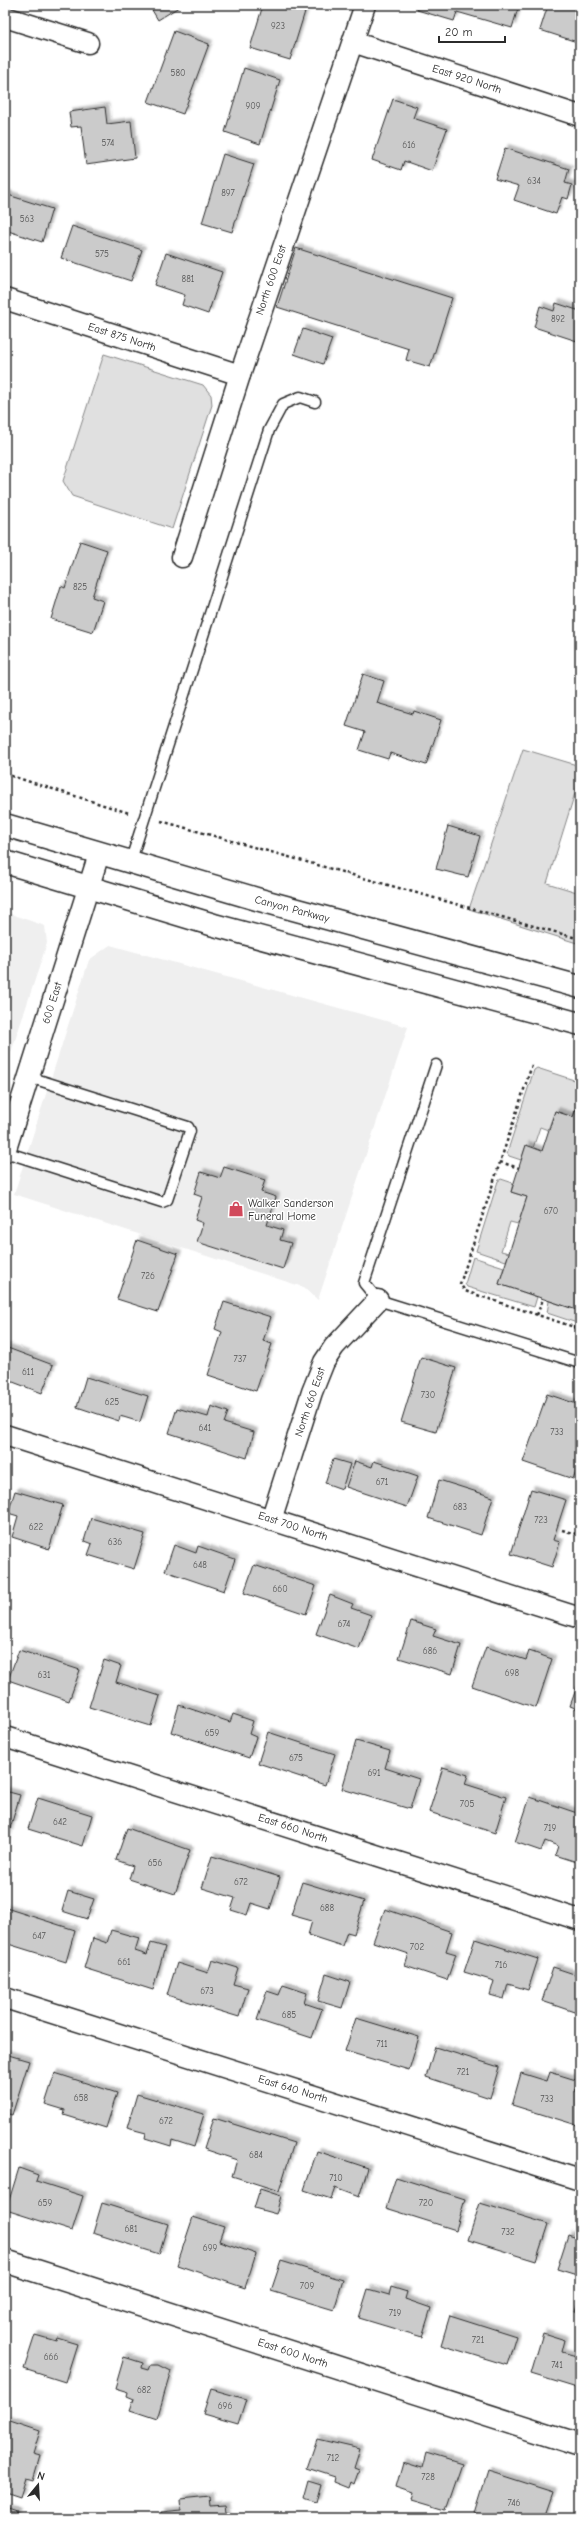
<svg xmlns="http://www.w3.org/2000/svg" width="585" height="2523" font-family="'Comic Neue',sans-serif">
	<defs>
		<filter id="shadow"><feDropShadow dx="3.5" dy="-3.5" stdDeviation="1" flood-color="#0004"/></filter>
	</defs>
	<rect width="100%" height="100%" fill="#fff"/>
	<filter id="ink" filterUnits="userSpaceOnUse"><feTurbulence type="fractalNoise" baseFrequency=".025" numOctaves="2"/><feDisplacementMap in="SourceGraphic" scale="8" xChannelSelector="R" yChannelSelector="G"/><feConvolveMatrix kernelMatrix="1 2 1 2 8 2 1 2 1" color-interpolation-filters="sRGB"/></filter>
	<g filter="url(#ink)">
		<g fill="#efefef">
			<polygon points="5,912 45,926 47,943 5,1071"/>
			<polygon points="110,945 408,1027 318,1300 303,1287 14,1194 89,960"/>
		</g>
		<g fill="#e0e0e0" stroke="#868686">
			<polygon points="104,354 203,385 211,395 212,405 172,529 72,496 63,481"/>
			<polygon points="523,749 580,766 580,777 547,883 580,893 580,944 469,909"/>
			<polygon points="537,1068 580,1082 580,1096 573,1117 555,1111 548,1130 540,1127 533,1148 526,1146 521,1160 509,1156 507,1153 534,1070"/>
			<polygon points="501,1179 513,1183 511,1192 527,1197 518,1224 510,1222 501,1251 509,1253 506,1261 476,1251 498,1181"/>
			<polygon points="473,1257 504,1267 499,1284 537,1297 534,1307 467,1287 465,1284"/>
			<polygon points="549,1301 580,1311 580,1324 547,1313"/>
		</g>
		<g fill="#cbcbcb" stroke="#2b2b2b" filter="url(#shadow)">
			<polygon points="149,5 182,5 158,20"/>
			<polygon points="263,5 307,5 290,60 250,48"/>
			<polygon points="419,5 519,5 512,28 457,12 454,21 417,10"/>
			<polygon points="548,5 580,5 580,43 540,30"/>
			<polygon points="174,31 209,44 183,114 148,102"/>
			<polygon points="244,68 280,80 260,144 225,132"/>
			<polygon points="393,99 417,107 413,118 447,129 432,171 404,161 401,170 372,160"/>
			<polygon points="105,107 107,124 131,121 135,158 86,165 81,126 71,127 69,112"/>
			<polygon points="505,148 569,169 565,183 572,185 568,199 562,197 556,214 514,200 519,186 495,179"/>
			<polygon points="223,154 254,164 232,232 202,223"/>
			<polygon points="5,194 52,209 42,242 5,230"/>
			<polygon points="72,226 142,250 131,281 61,258"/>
			<polygon points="296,248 452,298 430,367 406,360 409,349 277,307"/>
			<polygon points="166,253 222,272 208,314 182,305 185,295 155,285"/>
			<polygon points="556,303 580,311 580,342 534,327 540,306 554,311"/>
			<polygon points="303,329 332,339 323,364 294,354"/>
			<polygon points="80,541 107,550 92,597 103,601 93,632 51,619 61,586 65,588"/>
			<polygon points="363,674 384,681 377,703 413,714 414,711 441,720 426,765 390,753 388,759 359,750 365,732 346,726"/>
			<polygon points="448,826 480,836 468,877 436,869"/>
			<polygon points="580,846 580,862 576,860"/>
			<polygon points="580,867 580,883 575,882"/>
			<polygon points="576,1109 580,1110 580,1311 499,1284 527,1197 511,1192 526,1145 542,1151 555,1111 573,1117"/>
			<polygon points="224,1167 265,1180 261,1192 276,1197 267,1225 283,1230 280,1240 291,1243 283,1269 197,1242 203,1223 195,1220 202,1197 194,1194 201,1172 220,1178"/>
			<polygon points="137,1240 178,1254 158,1312 117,1299"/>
			<polygon points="224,1302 271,1317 263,1341 272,1344 256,1391 208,1375 222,1332 215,1329"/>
			<polygon points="5,1347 53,1365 42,1393 5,1379"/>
			<polygon points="421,1357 456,1368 436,1432 401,1422"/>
			<polygon points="86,1377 148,1396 140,1422 120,1416 119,1421 77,1407"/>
			<polygon points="547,1394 580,1405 580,1459 573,1479 523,1462"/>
			<polygon points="211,1406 228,1412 224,1423 254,1432 247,1458 169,1433 177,1408 208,1417"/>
			<polygon points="333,1459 350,1464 342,1489 325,1483"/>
			<polygon points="355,1461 372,1467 374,1461 418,1476 407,1507 346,1487"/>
			<polygon points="439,1480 493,1497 481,1535 428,1518"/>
			<polygon points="531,1489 566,1500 553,1540 560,1542 552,1567 511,1554"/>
			<polygon points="15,1491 63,1505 49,1549 12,1537 18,1516 8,1513"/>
			<polygon points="91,1518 145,1534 134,1569 88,1555 92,1544 84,1541"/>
			<polygon points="174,1545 196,1553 198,1546 235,1559 224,1591 165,1571"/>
			<polygon points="254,1565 316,1586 306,1614 244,1593"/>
			<polygon points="330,1595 353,1604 351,1608 371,1615 359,1649 316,1634"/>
			<polygon points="411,1621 436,1629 433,1636 461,1645 452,1674 399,1658"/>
			<polygon points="486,1647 526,1660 529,1651 552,1659 536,1708 472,1686"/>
			<polygon points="19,1650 80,1670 69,1701 8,1680"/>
			<polygon points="104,1660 121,1666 116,1682 160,1696 151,1726 89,1707"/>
			<polygon points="580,1678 580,1710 570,1706"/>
			<polygon points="179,1705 230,1722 233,1714 253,1721 249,1734 256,1737 249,1758 171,1732"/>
			<polygon points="268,1732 335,1754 325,1785 258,1763"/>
			<polygon points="356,1741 390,1751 385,1768 419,1779 410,1809 342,1789"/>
			<polygon points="443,1767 468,1775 465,1784 506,1797 495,1833 429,1812"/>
			<polygon points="5,1791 20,1795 6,1842 5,1842"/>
			<polygon points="530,1797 580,1814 580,1863 555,1855 558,1846 545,1841 541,1851 515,1842"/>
			<polygon points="38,1798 92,1815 83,1846 28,1829"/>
			<polygon points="127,1828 190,1850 175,1894 129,1879 133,1866 116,1860"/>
			<polygon points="212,1856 280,1877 270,1909 251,1903 247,1915 231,1910 235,1898 202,1888"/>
			<polygon points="302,1882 364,1901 354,1934 347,1932 342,1946 308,1935 312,1921 291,1915"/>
			<polygon points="68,1891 94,1899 87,1919 62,1911"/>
			<polygon points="6,1908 75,1930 66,1962 5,1943"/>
			<polygon points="385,1909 452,1932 446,1951 456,1954 447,1980 405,1966 409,1954 373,1942"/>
			<polygon points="111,1930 139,1938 135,1951 147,1955 151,1943 165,1947 153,1990 84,1968 93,1938 107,1943"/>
			<polygon points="475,1939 538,1959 528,1990 508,1984 504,1999 490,1995 494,1981 464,1972"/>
			<polygon points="212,1960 238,1968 233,1984 248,1988 239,2017 167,1995 177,1963 208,1973"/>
			<polygon points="553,1967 580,1976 580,2014 542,2001"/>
			<polygon points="326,1974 350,1982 342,2008 318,2001"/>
			<polygon points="283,1985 307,1993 304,2003 322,2009 312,2038 257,2020 267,1991 279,1995"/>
			<polygon points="356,2018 419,2037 409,2070 345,2051"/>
			<polygon points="435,2047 499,2067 490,2098 426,2077"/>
			<polygon points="5,2054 29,2061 12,2115 5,2113"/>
			<polygon points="550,2072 579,2081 575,2091 580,2093 580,2126 512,2105 521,2073 547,2081"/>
			<polygon points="55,2073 117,2093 106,2128 64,2115 65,2110 45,2104"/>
			<polygon points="137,2094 204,2114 194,2147 172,2140 171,2146 145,2138 146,2133 127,2128"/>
			<polygon points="214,2118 294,2143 279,2191 232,2176 237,2160 204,2149"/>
			<polygon points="317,2151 368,2168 359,2197 335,2188 331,2199 304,2190"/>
			<polygon points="19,2168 38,2175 36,2181 83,2196 72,2231 6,2210"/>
			<polygon points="396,2177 465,2199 456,2230 386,2208"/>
			<polygon points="260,2189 281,2196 276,2214 254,2208"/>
			<polygon points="102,2203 168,2224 159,2254 93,2233"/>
			<polygon points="480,2203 548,2224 536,2261 468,2240"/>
			<polygon points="193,2217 224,2227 219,2241 256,2254 245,2288 177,2265"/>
			<polygon points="568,2235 580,2239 580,2276 557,2269"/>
			<polygon points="281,2261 343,2280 334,2310 271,2291"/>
			<polygon points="391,2287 407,2292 405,2299 431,2308 422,2337 359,2318 368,2289 389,2295"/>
			<polygon points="580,2295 580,2312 575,2311"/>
			<polygon points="450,2315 516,2336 507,2365 441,2345"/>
			<polygon points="543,2333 565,2340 562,2352 580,2357 580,2389 531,2374"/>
			<polygon points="35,2335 56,2341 57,2338 77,2344 65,2382 24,2369"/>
			<polygon points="124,2357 143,2363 142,2368 149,2370 151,2365 159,2365 171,2371 157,2419 130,2410 134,2399 127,2396 128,2392 115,2388"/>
			<polygon points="211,2389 246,2399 238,2424 203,2414"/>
			<polygon points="7,2420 40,2431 33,2454 40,2456 33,2480 26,2478 20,2497 5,2492 5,2425"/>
			<polygon points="317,2439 360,2449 354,2468 359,2470 354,2484 351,2482 349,2488 334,2482 335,2477 307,2468"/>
			<polygon points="426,2453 462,2464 446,2510 412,2500 414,2493 396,2487 403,2462 422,2468"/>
			<polygon points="488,2471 554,2492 545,2518 490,2518 475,2513"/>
			<polygon points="308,2480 321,2484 316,2502 303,2498"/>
			<polygon points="210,2497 211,2506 226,2505 228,2518 161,2518 160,2512 181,2510 180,2500"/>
			<polygon points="5,2508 17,2512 15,2518 5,2518"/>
		</g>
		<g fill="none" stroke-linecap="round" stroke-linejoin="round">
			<defs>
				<g id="lane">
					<polyline points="130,863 269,430 283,404 300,397 315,402"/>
					<polyline points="436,1065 364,1283 378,1300 580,1363"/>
					<polyline points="5,1152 162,1202 167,1200 190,1131 188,1127 29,1077"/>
				</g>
				<g id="street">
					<polyline points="5,17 88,43"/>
					<polyline points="353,42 580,116"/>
					<polyline points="5,299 240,375"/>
					<polyline points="182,557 240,375 365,5"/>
					<polyline points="5,1152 99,854"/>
					<polyline points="5,1435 580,1618"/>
					<polyline points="271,1520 312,1392 324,1362 334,1347 378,1300"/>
					<polyline points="5,1737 580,1920"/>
					<polyline points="5,1998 580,2180"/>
				</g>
				<polyline id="secondary" points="5,2261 580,2445"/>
				<g id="highway">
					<polyline points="5,825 260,900 580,987"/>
					<polyline points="5,862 214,925 580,1024"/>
				</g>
			</defs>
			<use href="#lane" stroke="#2b2b2b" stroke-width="13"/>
			<use href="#street" stroke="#2b2b2b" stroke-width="23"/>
			<use href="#secondary" stroke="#2b2b2b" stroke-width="25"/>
			<use href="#highway" stroke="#2b2b2b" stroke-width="25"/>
			<g stroke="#2b2b2b" stroke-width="2.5" stroke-dasharray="3 3" stroke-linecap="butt">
				<polyline points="5,774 129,813"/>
				<polyline points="161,821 580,939"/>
				<polyline points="532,1065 460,1284 465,1291 580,1329"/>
				<polyline points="500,1162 519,1168"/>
				<polyline points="537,1315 543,1299"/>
				<polyline points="562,1530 580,1535"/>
			</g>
			<use href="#lane" stroke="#fff" stroke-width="10"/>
			<use href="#street" stroke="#fff" stroke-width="20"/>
			<use href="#secondary" stroke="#fff" stroke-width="22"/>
			<use href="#highway" stroke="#fff" stroke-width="22"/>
		</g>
	</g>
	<defs>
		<symbol id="shop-bare" viewBox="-9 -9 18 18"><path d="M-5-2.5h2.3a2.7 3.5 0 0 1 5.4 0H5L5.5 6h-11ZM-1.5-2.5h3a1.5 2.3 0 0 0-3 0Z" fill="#d1495b" stroke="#fff" stroke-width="2.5" paint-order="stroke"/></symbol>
	</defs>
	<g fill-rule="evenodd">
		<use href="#shop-bare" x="225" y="1198" width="22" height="22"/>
	</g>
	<g text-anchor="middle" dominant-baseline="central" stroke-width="3" stroke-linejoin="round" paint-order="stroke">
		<g font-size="9" fill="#535353">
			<text x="278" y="26">923</text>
			<text x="178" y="73">580</text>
			<text x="253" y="106">909</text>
			<text x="108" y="143">574</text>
			<text x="409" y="145">616</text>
			<text x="534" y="181">634</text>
			<text x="228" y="193">897</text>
			<text x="27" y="219">563</text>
			<text x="102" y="254">575</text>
			<text x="188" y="279">881</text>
			<text x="558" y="319">892</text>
			<text x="80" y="587">825</text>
			<text x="551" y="1211">670</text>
			<text x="148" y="1276">726</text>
			<text x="240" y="1359">737</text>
			<text x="28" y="1372">611</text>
			<text x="428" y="1395">730</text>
			<text x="112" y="1402">625</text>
			<text x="205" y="1428">641</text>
			<text x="557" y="1432">733</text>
			<text x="382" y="1482">671</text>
			<text x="460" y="1507">683</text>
			<text x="541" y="1520">723</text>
			<text x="36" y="1527">622</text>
			<text x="115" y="1542">636</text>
			<text x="200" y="1565">648</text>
			<text x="280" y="1589">660</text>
			<text x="344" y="1624">674</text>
			<text x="430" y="1651">686</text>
			<text x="512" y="1673">698</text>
			<text x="44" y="1675">631</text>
			<text x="212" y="1733">659</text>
			<text x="296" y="1758">675</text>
			<text x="374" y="1773">691</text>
			<text x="467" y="1804">705</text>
			<text x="60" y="1822">642</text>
			<text x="550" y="1828">719</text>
			<text x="155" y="1863">656</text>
			<text x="241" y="1882">672</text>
			<text x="327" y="1908">688</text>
			<text x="39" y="1936">647</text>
			<text x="417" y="1947">702</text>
			<text x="124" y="1962">661</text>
			<text x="501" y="1965">716</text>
			<text x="207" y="1991">673</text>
			<text x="289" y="2015">685</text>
			<text x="382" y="2044">711</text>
			<text x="463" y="2072">721</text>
			<text x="81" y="2098">658</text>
			<text x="547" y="2099">733</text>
			<text x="166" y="2121">672</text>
			<text x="256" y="2155">684</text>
			<text x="336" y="2178">710</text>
			<text x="45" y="2203">659</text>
			<text x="426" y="2203">720</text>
			<text x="131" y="2229">681</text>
			<text x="508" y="2232">732</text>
			<text x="210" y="2248">699</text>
			<text x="307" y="2286">709</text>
			<text x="395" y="2313">719</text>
			<text x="478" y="2340">721</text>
			<text x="51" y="2357">666</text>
			<text x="557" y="2365">741</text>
			<text x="144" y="2390">682</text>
			<text x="225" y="2406">696</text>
			<text x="333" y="2458">712</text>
			<text x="428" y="2477">728</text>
			<text x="514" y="2503">746</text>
		</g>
		<g font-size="11" fill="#2b2b2b" stroke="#fff">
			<text transform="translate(467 79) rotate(18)">East 920 North</text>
			<text transform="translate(271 280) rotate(-71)">North 600 East</text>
			<text transform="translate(122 337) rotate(18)">East 875 North</text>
			<text transform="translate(292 909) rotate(15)">Canyon Parkway</text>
			<text transform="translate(52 1003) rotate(-72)">600 East</text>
			<text transform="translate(310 1402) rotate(-71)">North 660 East</text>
			<text transform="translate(293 1526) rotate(18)">East 700 North</text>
			<text transform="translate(293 1828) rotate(18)">East 660 North</text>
			<text transform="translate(293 2089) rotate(17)">East 640 North</text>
			<text transform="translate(293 2353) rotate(18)">East 600 North</text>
		</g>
		<g font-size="11" fill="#2b2b2b" stroke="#fff" text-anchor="start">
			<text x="248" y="1203">Walker Sanderson<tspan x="248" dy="13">Funeral Home</tspan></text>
		</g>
	</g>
	<rect width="585" height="2523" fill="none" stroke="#fff" stroke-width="20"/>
	<rect x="10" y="10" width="565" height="2503" fill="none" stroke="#2b2b2b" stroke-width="1.5" filter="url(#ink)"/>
	<g transform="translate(38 2485) rotate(18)" stroke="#ffffff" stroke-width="3" paint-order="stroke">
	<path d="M0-3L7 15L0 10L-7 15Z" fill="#2b2b2b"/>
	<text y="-6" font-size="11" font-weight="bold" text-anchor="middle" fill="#2b2b2b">N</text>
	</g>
	<path d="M439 36v6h66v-6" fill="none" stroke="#2b2b2b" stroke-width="2"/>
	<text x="445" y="36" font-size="12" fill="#2b2b2b" stroke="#ffffff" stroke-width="3" paint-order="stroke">20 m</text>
</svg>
